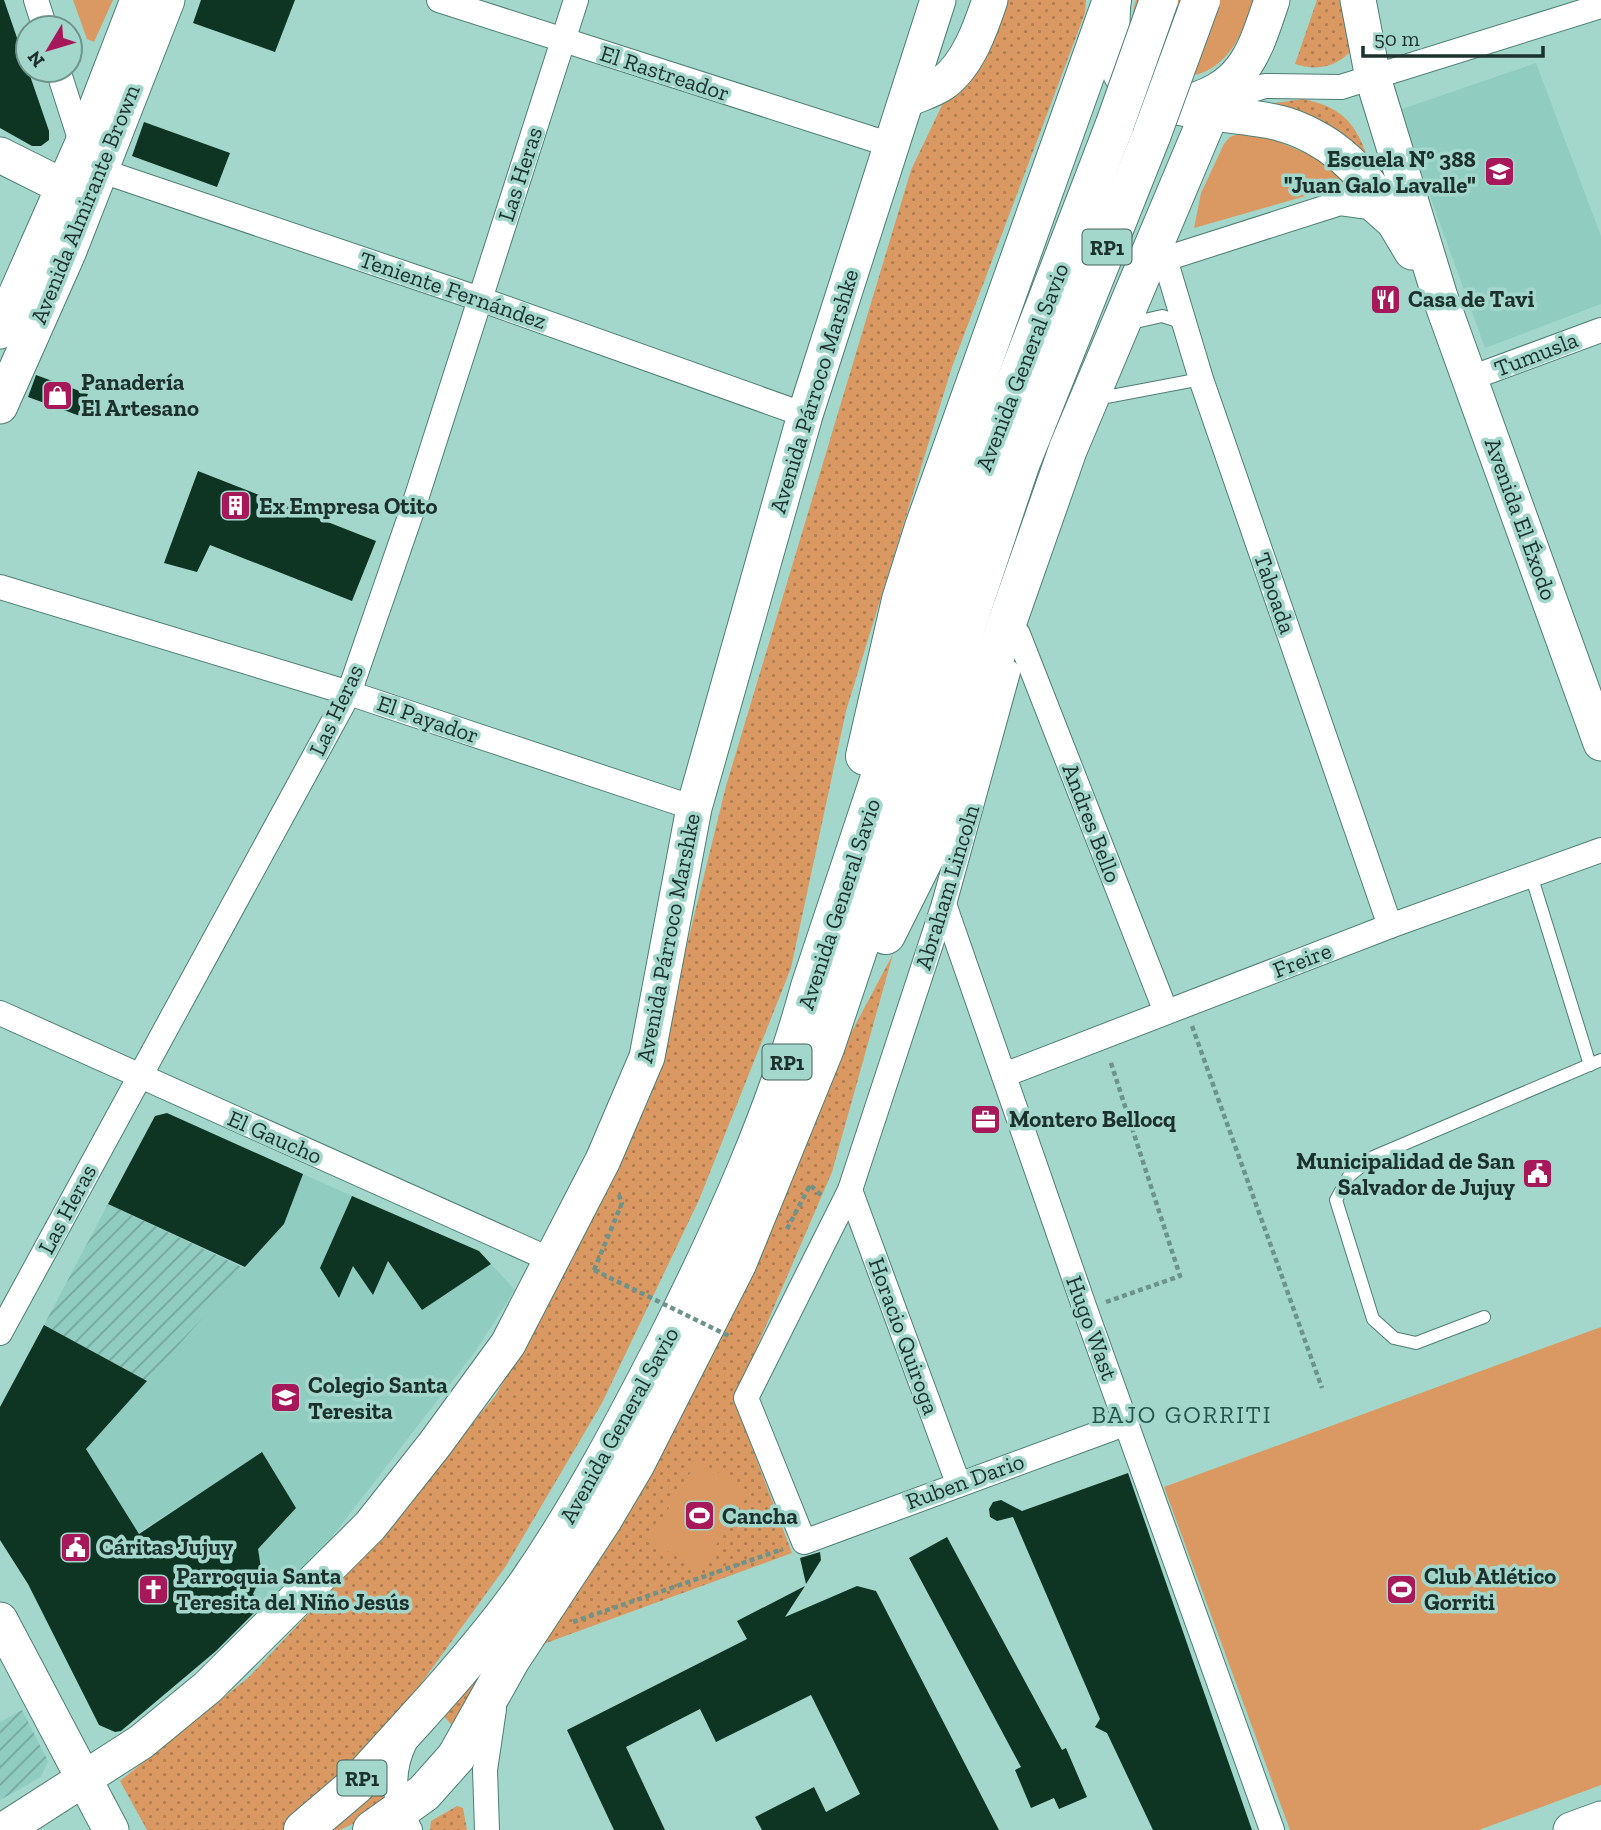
<svg xmlns="http://www.w3.org/2000/svg" width="1601" height="1830" font-family="'Zilla Slab',serif">
	<defs>
		<pattern id="industrial-furrows" width="10" height="10" patternUnits="userSpaceOnUse" patternTransform="scale(1.75)"><rect width="10" height="10" fill="#90ccc0"/><path d="M-1 1l2-2M0 10L10 0M9 11l2-2" fill="none" stroke="#75a69c"/></pattern>
		<pattern id="grass-dots" width="8" height="8" patternUnits="userSpaceOnUse" patternTransform="scale(1.75)"><rect width="8" height="8" fill="#da9962"/><path d="M2 2h.1M6 6h.1" fill="none" stroke="#b07d51" stroke-width="1.8" stroke-linecap="round"/></pattern>
	</defs>
	<rect width="100%" height="100%" fill="#a4d7cc"/>
	<g fill="#90ccc0">
		<polygon points="1536,63 1601,236 1601,304 1485,348 1399,110"/>
		<polygon points="303,1174 352,1196 320,1268 338,1297 353,1266 373,1294 388,1261 422,1310 491,1264 515,1290 474,1353 331,1538 264,1606 251,1592 262,1574 261,1560 256,1552 262,1452 36,1600 30,1589 131,1522 86,1449 284,1224"/>
	</g>
	<g fill="url(#industrial-furrows)">
		<polygon points="108,1204 246,1269 147,1381 44,1325"/>
		<polygon points="22,1710 48,1761 41,1777 0,1800 0,1722"/>
	</g>
	<g fill="url(#grass-dots)">
		<polygon points="1000,0 1086,0 1085,13 952,367 846,711 791,968 699,1200 602,1403 506,1566 394,1721 286,1830 147,1830 120,1781 249,1677 353,1566 496,1395 553,1291 649,1100 726,786 911,170 944,101"/>
		<path d="M1317,0h26l13,46c-17,20 -36,26 -61,18z"/>
		<path d="M1303,99c35,7 51,21 63,54l-11,-8 -86,-41z"/>
		<polygon points="893,954 832,1172 734,1400 792,1553 546,1643 509,1677"/>
		<polygon points="503,1639 457,1731 442,1714"/>
		<polygon points="383,1771 384,1809 340,1830 317,1830"/>
		<polygon points="457,1806 463,1808 467,1830 430,1830 431,1821"/>
	</g>
	<g fill="#da9962">
		<polygon points="73,0 113,0 94,42 87,39"/>
		<path d="M1136,0h117c-6,20 -14,43 -29,58 -43,44 -107,1 -88,-58z"/>
		<polygon points="1243,132 1263,135 1342,169 1347,180 1344,185 1194,228 1201,193 1224,144 1230,137"/>
		<polygon points="1601,1327 1601,1785 1479,1830 1290,1830 1164,1487"/>
		<polygon points="698,1460 749,1492 700,1571 649,1540"/>
	</g>
	<g fill="#0e3423">
		<polygon points="0,0 4,0 49,131 49,140 41,146 32,146 0,128"/>
		<polygon points="201,0 295,0 275,52 193,23"/>
		<polygon points="144,122 230,153 217,187 132,156"/>
		<polygon points="36,375 88,394 80,416 28,397"/>
		<polygon points="198,471 376,541 352,601 210,545 197,572 164,563"/>
		<polygon points="167,1113 303,1174 284,1224 245,1267 108,1204 155,1116"/>
		<polygon points="352,1196 479,1251 491,1264 422,1310 388,1261 373,1295 353,1266 339,1298 320,1268"/>
		<polygon points="44,1325 147,1381 86,1449 139,1534 262,1452 296,1508 258,1549 262,1574 253,1594 263,1604 216,1651 121,1731 115,1732 99,1725 28,1584 0,1540 0,1407"/>
		<polygon points="1128,1473 1198,1675 1252,1830 1153,1830 1107,1733 1095,1727 1100,1719 1013,1517 997,1521 990,1517 989,1509 993,1502 1001,1500 1022,1511"/>
		<polygon points="947,1537 1062,1750 1066,1748 1087,1797 1059,1809 1054,1798 1031,1808 1015,1770 1021,1767 909,1558"/>
		<polygon points="820,1552 821,1560 806,1584 800,1558"/>
		<polygon points="805,1586 785,1617 857,1586 876,1591 999,1830 762,1830 755,1817 814,1787 826,1812 860,1794 811,1695 716,1742 700,1709 626,1747 665,1830 614,1830 567,1730 747,1639 737,1621"/>
	</g>
	<g fill="none" stroke-linecap="round" stroke-linejoin="round">
		<defs>
			<g id="lane">
				<polyline points="1127,324 1162,316 1184,323"/>
				<polyline points="1101,398 1201,379"/>
				<polyline points="1531,875 1590,1065"/>
				<polyline points="1484,1317 1416,1343 1394,1338 1373,1319 1336,1200 1349,1176 1371,1158 1601,1060"/>
			</g>
			<g id="street">
				<polyline points="36,0 45,28"/>
				<polyline points="439,0 891,145"/>
				<polyline points="58,70 82,145 99,170 480,299 805,415"/>
				<polyline points="1212,102 1265,86 1341,87 1601,6"/>
				<polyline points="1165,259 1201,379 1390,926"/>
				<polyline points="1149,260 1165,259 1340,203 1369,207 1387,223"/>
				<polyline points="1471,378 1601,330"/>
				<polyline points="0,587 349,693 694,808"/>
				<polyline points="1018,634 1166,1012"/>
				<polyline points="1008,672 944,904 850,1190 746,1398 804,1542 1127,1423"/>
				<polyline points="944,904 1085,1309 1272,1830"/>
				<polyline points="0,1013 551,1260"/>
				<polyline points="1004,1075 1390,926 1601,850"/>
				<polyline points="850,1190 958,1483"/>
				<polyline points="0,1333 349,693 415,502 576,0"/>
				<path d="M405,1742c-15,32 -12,57 5,88"/>
				<polyline points="487,1830 485,1770 494,1709"/>
			</g>
			<g id="secondary">
				<polyline points="1358,0 1373,78 1440,297 1601,743"/>
				<path d="M1113,1c-2,25 -2,57 11,79 22,35 116,32 155,43 12,3 24,8 35,14 48,25 71,70 98,115"/>
				<path d="M908,99c11,-5 25,-9 35,-16 25,-18 38,-56 47,-83"/>
				<path d="M1177,105c66,-14 76,-48 95,-105"/>
				<polyline points="0,155 62,186 78,201"/>
				<polyline points="0,331 82,145 138,0"/>
				<polyline points="0,406 68,253 167,0"/>
				<polyline points="0,1620 111,1830"/>
				<polyline points="4,1830 141,1742 208,1687 370,1526 435,1444 508,1344 603,1160 647,1057 694,808 805,415 938,0"/>
				<polyline points="1571,1830 1601,1819"/>
			</g>
			<g id="primary">
				<polyline points="303,1830 357,1784 416,1719"/>
				<polyline points="372,1830 424,1793 456,1757"/>
			</g>
			<g id="highway">
				<polyline points="865,756 901,600 924,527 1112,0"/>
				<polyline points="886,935 925,857 1068,449 1210,112"/>
				<path d="M416,1719c40,-44 80,-90 114,-139 52,-76 95,-158 137,-240 57,-113 110,-231 143,-353l176,-528 129,-335"/>
				<polyline points="456,1757 511,1659 603,1519 636,1463 737,1264 825,1048 1020,465 1152,134"/>
			</g>
		</defs>
		<use href="#lane" stroke="#4e7e74" stroke-width="14"/>
		<use href="#street" stroke="#4e7e74" stroke-width="26"/>
		<use href="#secondary" stroke="#4e7e74" stroke-width="37"/>
		<use href="#primary" stroke="#4e7e74" stroke-width="40"/>
		<use href="#highway" stroke="#4e7e74" stroke-width="40"/>
		<g stroke="#6d938b" stroke-width="4.5" stroke-dasharray="5 3.5" stroke-linecap="butt">
			<polyline points="1192,1026 1322,1388"/>
			<polyline points="787,1229 810,1185 821,1195"/>
			<polyline points="594,1270 622,1203 618,1193"/>
			<polyline points="1106,1302 1180,1276 1110,1060"/>
			<polyline points="573,1622 783,1549"/>
		</g>
		<use href="#lane" stroke="#fff" stroke-width="12"/>
		<use href="#street" stroke="#fff" stroke-width="24"/>
		<use href="#secondary" stroke="#fff" stroke-width="35"/>
		<use href="#primary" stroke="#fff" stroke-width="38"/>
		<use href="#highway" stroke="#fff" stroke-width="38"/>
		<defs>
			<g id="highway-bridge">
				<polyline points="1115,124 1159,0"/>
				<polyline points="1152,134 1201,0"/>
			</g>
		</defs>
		<use href="#highway-bridge" stroke="#4e7e74" stroke-width="40" stroke-linecap="butt"/>
		<polyline stroke="#6d938b" stroke-width="4.5" stroke-dasharray="5 3.5" stroke-linecap="butt" points="594,1270 731,1337"/>
		<use href="#highway-bridge" stroke="#fff" stroke-width="38"/>
	</g>
	<defs>
		<symbol id="school-square" viewBox="-11 -11 22 22"><rect x="-9" y="-9" width="18" height="18" rx="4" fill="#a61859" stroke="#a4d7cc"/><path d="M0-5L7-2L0 1L-7-2ZM-4 1L0 2.5L4 1V4Q0 6-4 4Z" fill="#fff"/></symbol>
		<symbol id="restaurant-square" viewBox="-11 -11 22 22"><rect x="-9" y="-9" width="18" height="18" rx="4" fill="#a61859" stroke="#a4d7cc"/><path d="M-5-6h1v4h1v-4h1v4h1v-4h1v5L-1.5 .5V6h-2V.5L-5-1ZM5-6V6H3V1.5H1.5Q1.5-4 5-6Z" fill="#fff"/></symbol>
		<symbol id="shop-square" viewBox="-11 -11 22 22"><rect x="-9" y="-9" width="18" height="18" rx="4" fill="#a61859" stroke="#a4d7cc"/><path d="M-5-2.5h2.3a2.7 3.5 0 0 1 5.4 0H5L5.5 6h-11ZM-1.5-2.5h3a1.5 2.3 0 0 0-3 0Z" fill="#fff"/></symbol>
		<symbol id="building-square" viewBox="-11 -11 22 22"><rect x="-9" y="-9" width="18" height="18" rx="4" fill="#a61859" stroke="#a4d7cc"/><path d="M-4-6H4V6H1V3H-1V6H-4ZM-2.5-4.3h1.7v1.8h-1.7ZM.8-4.3h1.7v1.8H.8ZM-2.5-1h1.7V.8h-1.7ZM.8-1h1.7V.8H.8Z" fill="#fff"/></symbol>
		<symbol id="office-square" viewBox="-11 -11 22 22"><rect x="-9" y="-9" width="18" height="18" rx="4" fill="#a61859" stroke="#a4d7cc"/><path d="M-6-3h4V-5.5h4V-3h4V5H-6ZM-1-4.5V-3h2v-1.5ZM-6 0V1H6V0Z" fill="#fff"/></symbol>
		<symbol id="civic-square" viewBox="-11 -11 22 22"><rect x="-9" y="-9" width="18" height="18" rx="4" fill="#a61859" stroke="#a4d7cc"/><path d="M-.6-6.5H3V-4.5H.6V-3L4-1V1h2V6H-6V1h2V-1L-.6-3ZM-1.2 2.5V6h2.4V2.5Z" fill="#fff"/></symbol>
		<symbol id="stadium-square" viewBox="-11 -11 22 22"><rect x="-9" y="-9" width="18" height="18" rx="4" fill="#a61859" stroke="#a4d7cc"/><path d="M0-5a6.5 5 0 1 0 0 10a6.5 5 0 1 0 0-10ZM-3.5-1.8h7v3.6h-7Z" fill="#fff"/></symbol>
		<symbol id="church-square" viewBox="-11 -11 22 22"><rect x="-9" y="-9" width="18" height="18" rx="4" fill="#a61859" stroke="#a4d7cc"/><path d="M-1.2-6h2.4v3.5h3.3v2.4h-3.3V6h-2.4V-.1h-3.3v-2.4h3.3Z" fill="#fff"/></symbol>
	</defs>
	<g fill-rule="evenodd">
		<use href="#school-square" x="1482" y="154" width="35" height="35"/>
		<use href="#restaurant-square" x="1368" y="282" width="35" height="35"/>
		<use href="#shop-square" x="40" y="378" width="35" height="35"/>
		<use href="#building-square" x="218" y="488" width="35" height="35"/>
		<use href="#office-square" x="968" y="1102" width="35" height="35"/>
		<use href="#civic-square" x="1520" y="1156" width="35" height="35"/>
		<use href="#school-square" x="268" y="1380" width="35" height="35"/>
		<use href="#stadium-square" x="682" y="1498" width="35" height="35"/>
		<use href="#civic-square" x="58" y="1530" width="35" height="35"/>
		<use href="#church-square" x="136" y="1572" width="35" height="35"/>
		<use href="#stadium-square" x="1384" y="1572" width="35" height="35"/>
	</g>
	<g text-anchor="middle" dominant-baseline="central" stroke-width="7" stroke-linejoin="round" paint-order="stroke">
		<g fill="#a4d7cc" stroke="#45625c" stroke-width="2">
			<rect x="1082.5" y="229.5" width="49" height="35" rx="5"/>
			<rect x="762.5" y="1044.5" width="49" height="35" rx="5"/>
			<rect x="337.5" y="1760.5" width="49" height="35" rx="5"/>
		</g>
		<g font-size="21" font-weight="bold" fill="#1c302c">
			<text x="1107" y="247">RP1</text>
			<text x="787" y="1062">RP1</text>
			<text x="362" y="1778">RP1</text>
		</g>
		<g font-size="23" fill="#1c302c" stroke="#a4d7cc">
			<text transform="translate(665 73) rotate(18)">El Rastreador</text>
			<text transform="translate(520 174) rotate(-72)">Las Heras</text>
			<text transform="translate(85 204) rotate(-68)">Avenida Almirante Brown</text>
			<text transform="translate(453 290) rotate(19)">Teniente Fernández</text>
			<text transform="translate(1536 354) rotate(-21)">Tumusla</text>
			<text transform="translate(1022 367) rotate(-69)">Avenida General Savio</text>
			<text transform="translate(814 391) rotate(-73)">Avenida Párroco Marshke</text>
			<text transform="translate(1521 519) rotate(70)">Avenida El Éxodo</text>
			<text transform="translate(1275 593) rotate(71)">Taboada</text>
			<text transform="translate(336 710) rotate(-65)">Las Heras</text>
			<text transform="translate(428 719) rotate(19)">El Payador</text>
			<text transform="translate(1092 823) rotate(69)">Andres Bello</text>
			<text transform="translate(947 887) rotate(-73)">Abraham Lincoln</text>
			<text transform="translate(839 904) rotate(-72)">Avenida General Savio</text>
			<text transform="translate(668 938) rotate(-79)">Avenida Párroco Marshke</text>
			<text transform="translate(1302 960) rotate(-21)">Freire</text>
			<text transform="translate(275 1137) rotate(24)">El Gaucho</text>
			<text transform="translate(67 1209) rotate(-62)">Las Heras</text>
			<text transform="translate(1092 1328) rotate(70)">Hugo Wast</text>
			<text transform="translate(904 1336) rotate(70)">Horacio Quiroga</text>
			<text transform="translate(619 1425) rotate(-61)">Avenida General Savio</text>
			<text transform="translate(965 1481) rotate(-20)">Ruben Dario</text>
		</g>
		<g font-size="23" font-weight="bold" fill="#1c302c" stroke="#a4d7cc" text-anchor="start">
			<text x="1476" y="159" text-anchor="end">Escuela N° 388<tspan x="1476" dy="26">"Juan Galo Lavalle"</tspan></text>
			<text x="1408" y="299">Casa de Tavi</text>
			<text x="81" y="382">Panadería<tspan x="81" dy="26">El Artesano</tspan></text>
			<text x="259" y="506">Ex Empresa Otito</text>
			<text x="1009" y="1119">Montero Bellocq</text>
			<text x="1515" y="1161" text-anchor="end">Municipalidad de San<tspan x="1515" dy="26">Salvador de Jujuy</tspan></text>
			<text x="308" y="1385">Colegio Santa<tspan x="308" dy="26">Teresita</tspan></text>
			<text x="722" y="1516">Cancha</text>
			<text x="99" y="1547">Cáritas Jujuy</text>
			<text x="176" y="1576">Parroquia Santa<tspan x="176" dy="26">Teresita del Niño Jesús</tspan></text>
			<text x="1424" y="1576">Club Atlético<tspan x="1424" dy="26">Gorriti</tspan></text>
		</g>
		<g font-size="24" letter-spacing="2" fill="#23534a" stroke="#a4d7cc">
			<text x="1182" y="1414">BAJO GORRITI</text>
		</g>
	</g>
	<g transform="translate(49 49) rotate(232)"><circle r="33" fill="#a4d7cc" stroke="#6e948c" stroke-width="2"/>
	<path d="M0-5L12 26L0 18L-12 26Z" fill="#a61859"/>
	<text y="-10" font-size="19" font-weight="bold" text-anchor="middle" fill="#1c302c">N</text>
	</g>
	<path d="M1363 46v10h180v-10" fill="none" stroke="#1c302c" stroke-width="3.5"/>
	<text x="1374" y="46" font-size="21" fill="#1c302c" stroke="#a4d7cc" stroke-width="5" paint-order="stroke">50 m</text>
</svg>
